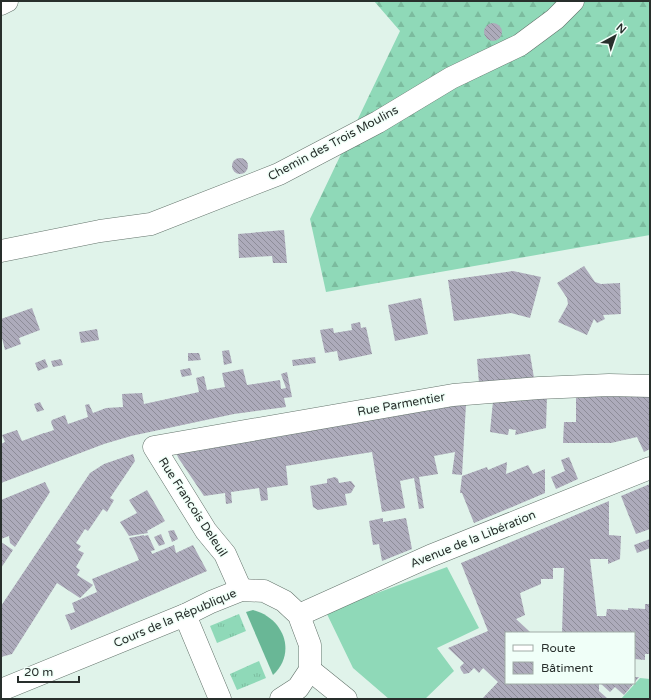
<svg xmlns="http://www.w3.org/2000/svg" width="651" height="700" font-family="'Varela Round',sans-serif">
	<defs>
		<pattern id="grass-tufts" width="24" height="20" patternUnits="userSpaceOnUse"><rect width="24" height="20" fill="#8fd9b8"/><path d="M3 7l-1-3M5 7V3M7 7l1-3M15 17l-1-3M17 17v-4M19 17l1-3" fill="none" stroke="#7bbb9e"/></pattern>
		<pattern id="forest-firs" width="22" height="20" patternUnits="userSpaceOnUse"><rect width="22" height="20" fill="#8fd9b8"/><path d="M5 1l3.5 6h-7zM16 11l3.5 6h-7z" fill="#7bbb9e"/></pattern>
		<pattern id="building-back-hatch" width="6" height="6" patternUnits="userSpaceOnUse"><rect width="6" height="6" fill="#adabbb"/><path d="M-1 5l2 2M0 0l6 6M5-1l2 2" fill="none" stroke="#8d8c98"/></pattern>
	</defs>
	<rect width="100%" height="100%" fill="#e0f3ea"/>
	<g fill="url(#grass-tufts)">
		<polygon points="239,614 246,631 217,643 210,626"/>
		<polygon points="259,661 266,678 237,690 230,674"/>
	</g>
	<polygon fill="url(#forest-firs)" points="374,1 650,1 650,235 326,292 310,219 400,31"/>
	<g fill="#8fd9b8">
		<polygon points="447,567 479,628 437,648 454,671 425,699 389,699 353,668 326,612"/>
		<polygon points="640,678 650,679 650,699 621,699"/>
	</g>
	<path fill="#69b796" d="M253,610c31,8 44,43 20,65l-27,-63z"/>
	<g fill="url(#building-back-hatch)">
		<circle cx="493" cy="32" r="9"/>
		<circle cx="240" cy="166" r="8"/>
		<polygon points="284,230 287,263 273,263 272,256 239,258 238,234"/>
		<polygon points="584,266 595,282 601,284 620,283 621,314 603,315 605,319 597,323 594,319 587,335 558,322 568,304 567,298 557,283"/>
		<polygon points="513,271 541,277 530,318 511,313 454,321 448,280"/>
		<polygon points="421,298 428,334 395,341 388,305"/>
		<polygon points="32,308 40,330 19,338 21,344 5,350 1,334 1,319"/>
		<polygon points="360,322 361,328 366,327 372,354 339,361 337,351 325,353 320,330 333,328 334,333 352,330 351,324"/>
		<polygon points="97,329 99,340 81,343 79,332"/>
		<polygon points="229,350 232,363 224,365 222,351"/>
		<polygon points="188,353 199,353 201,360 188,361"/>
		<polygon points="530,354 534,378 479,383 477,359"/>
		<polygon points="315,357 316,363 293,366 292,360"/>
		<polygon points="45,359 48,367 38,371 35,363"/>
		<polygon points="61,359 63,365 53,367 51,361"/>
		<polygon points="190,368 192,375 182,377 180,370"/>
		<polygon points="243,369 247,385 280,380 281,389 286,388 281,374 287,372 292,397 284,398 286,407 234,414 131,436 104,444 1,483 1,444 5,442 2,435 17,430 22,441 44,433 45,433 54,430 51,422 52,420 65,415 68,424 88,417 85,405 89,404 93,413 106,408 123,407 122,394 142,393 144,404 199,392 196,378 204,376 207,390 225,387 222,373"/>
		<polygon points="650,393 650,449 644,452 637,437 611,443 563,443 564,422 576,422 576,394"/>
		<polygon points="547,396 546,428 515,435 516,430 509,429 508,435 490,432 493,401 501,402 501,400 510,402 510,399 523,401 523,398"/>
		<polygon points="40,402 44,410 37,412 34,404"/>
		<polygon points="466,404 462,475 452,474 455,452 434,456 438,474 419,477 424,508 419,509 414,478 400,481 405,508 382,512 372,452 286,466 288,485 267,488 268,500 261,501 259,488 231,492 232,503 226,504 225,493 204,496 179,459 176,453 283,436 283,434"/>
		<polygon points="133,454 135,461 110,498 114,500 107,512 103,509 88,531 85,529 76,543 81,546 78,550 84,553 76,567 80,570 77,575 93,585 80,598 57,583 12,654 1,657 1,606 90,473 104,464"/>
		<polygon points="569,457 578,479 556,489 551,477 565,471 561,460"/>
		<polygon points="507,462 506,474 528,465 533,474 545,469 545,493 474,523 462,493 460,493 462,476 487,467 488,470"/>
		<polygon points="335,477 338,479 339,483 351,481 355,486 351,493 345,494 347,505 318,510 313,507 310,486 327,483 327,479"/>
		<polygon points="45,482 50,492 15,547 10,543 9,536 1,539 1,500"/>
		<polygon points="650,484 650,529 636,534 621,496"/>
		<polygon points="147,490 165,521 147,531 148,533 129,536 120,522 137,513 129,500"/>
		<polygon points="609,501 609,535 621,536 620,559 608,564 608,559 590,559 597,616 606,616 607,609 628,610 628,608 645,609 645,604 650,604 650,654 645,654 645,660 634,659 634,633 562,633 564,568 553,568 553,579 541,579 541,584 520,593 525,615 516,619 531,633 506,633 506,683 599,683 599,691 608,699 482,699 498,682 483,668 479,673 474,668 469,673 464,674 461,670 460,667 464,663 448,648 488,631 461,563"/>
		<polygon points="383,518 383,522 406,518 412,549 382,561 379,544 373,545 369,521"/>
		<polygon points="174,530 178,539 172,542 168,531"/>
		<polygon points="161,534 165,544 159,546 154,537"/>
		<polygon points="144,535 144,536 148,535 155,550 151,551 152,554 174,545 176,553 193,545 207,571 71,630 65,615 75,612 72,603 97,592 92,579 139,560 129,538"/>
		<polygon points="650,539 650,548 637,553 634,545"/>
		<polygon points="1,542 13,550 1,568"/>
		<polygon points="634,677 639,677 624,695 615,687 610,692 600,683 634,683"/>
	</g>
	<g fill="none" stroke-linecap="round" stroke-linejoin="round">
		<defs>
			<g id="minor">
				<polyline points="1,4 7,1"/>
				<polyline points="1,251 100,231 151,224 279,174 378,122 451,78 520,45 555,19 573,1"/>
				<polyline points="241,590 225,554 206,531 154,447 453,395 539,388 609,385 650,386"/>
				<polyline points="310,670 346,699"/>
			</g>
			<g id="major">
				<polyline points="185,615 220,699"/>
				<polyline points="299,615 430,556 650,468"/>
				<polyline points="1,690 185,615 211,602 241,590 264,591 284,601 299,615 301,621 310,645 310,670 298,688 281,699"/>
			</g>
		</defs>
		<use href="#minor" stroke="#64746c" stroke-width="23"/>
		<use href="#major" stroke="#64746c" stroke-width="23"/>
		<use href="#minor" stroke="#fff" stroke-width="22"/>
		<use href="#major" stroke="#fff" stroke-width="22"/>
	</g>
	<g text-anchor="middle" dominant-baseline="central" stroke-width="3" stroke-linejoin="round" paint-order="stroke">
		<g font-size="12" fill="#282f2c" stroke="#f0fff8">
			<text transform="translate(333 143) rotate(-28)">Chemin des Trois Moulins</text>
			<text transform="translate(401 404) rotate(-10)">Rue Parmentier</text>
			<text transform="translate(193 507) rotate(57)">Rue Francois Deleuil</text>
			<text transform="translate(473 539) rotate(-22)">Avenue de la Libération</text>
			<text transform="translate(175 618) rotate(-23)">Cours de la République</text>
		</g>
	</g>
	<rect width="651" height="700" fill="none" stroke="#282f2c" stroke-width="4"/>
	<rect x="505" y="632" width="130" height="52" fill="#f0fff8" stroke="#a0aca6"/>
	<rect x="513" y="645" width="20" height="6" fill="#ffffff" stroke="#a0aca6"/>
	<text x="541" y="652" font-size="12" fill="#282f2c">Route</text>
	<rect x="513" y="662" width="20" height="12" fill="url(#building-back-hatch)" stroke="#a0aca6"/>
	<text x="541" y="672" font-size="12" fill="#282f2c">Bâtiment</text>
	<g transform="translate(615 36) rotate(40)" stroke="#f0fff8" stroke-width="3" paint-order="stroke">
	<path d="M0-3L7 15L0 10L-7 15Z" fill="#282f2c"/>
	<text y="-6" font-size="11" font-weight="bold" text-anchor="middle" fill="#282f2c">N</text>
	</g>
	<path d="M18 676v6h61v-6" fill="none" stroke="#282f2c" stroke-width="2"/>
	<text x="24" y="676" font-size="12" fill="#282f2c" stroke="#f0fff8" stroke-width="3" paint-order="stroke">20 m</text>
</svg>
